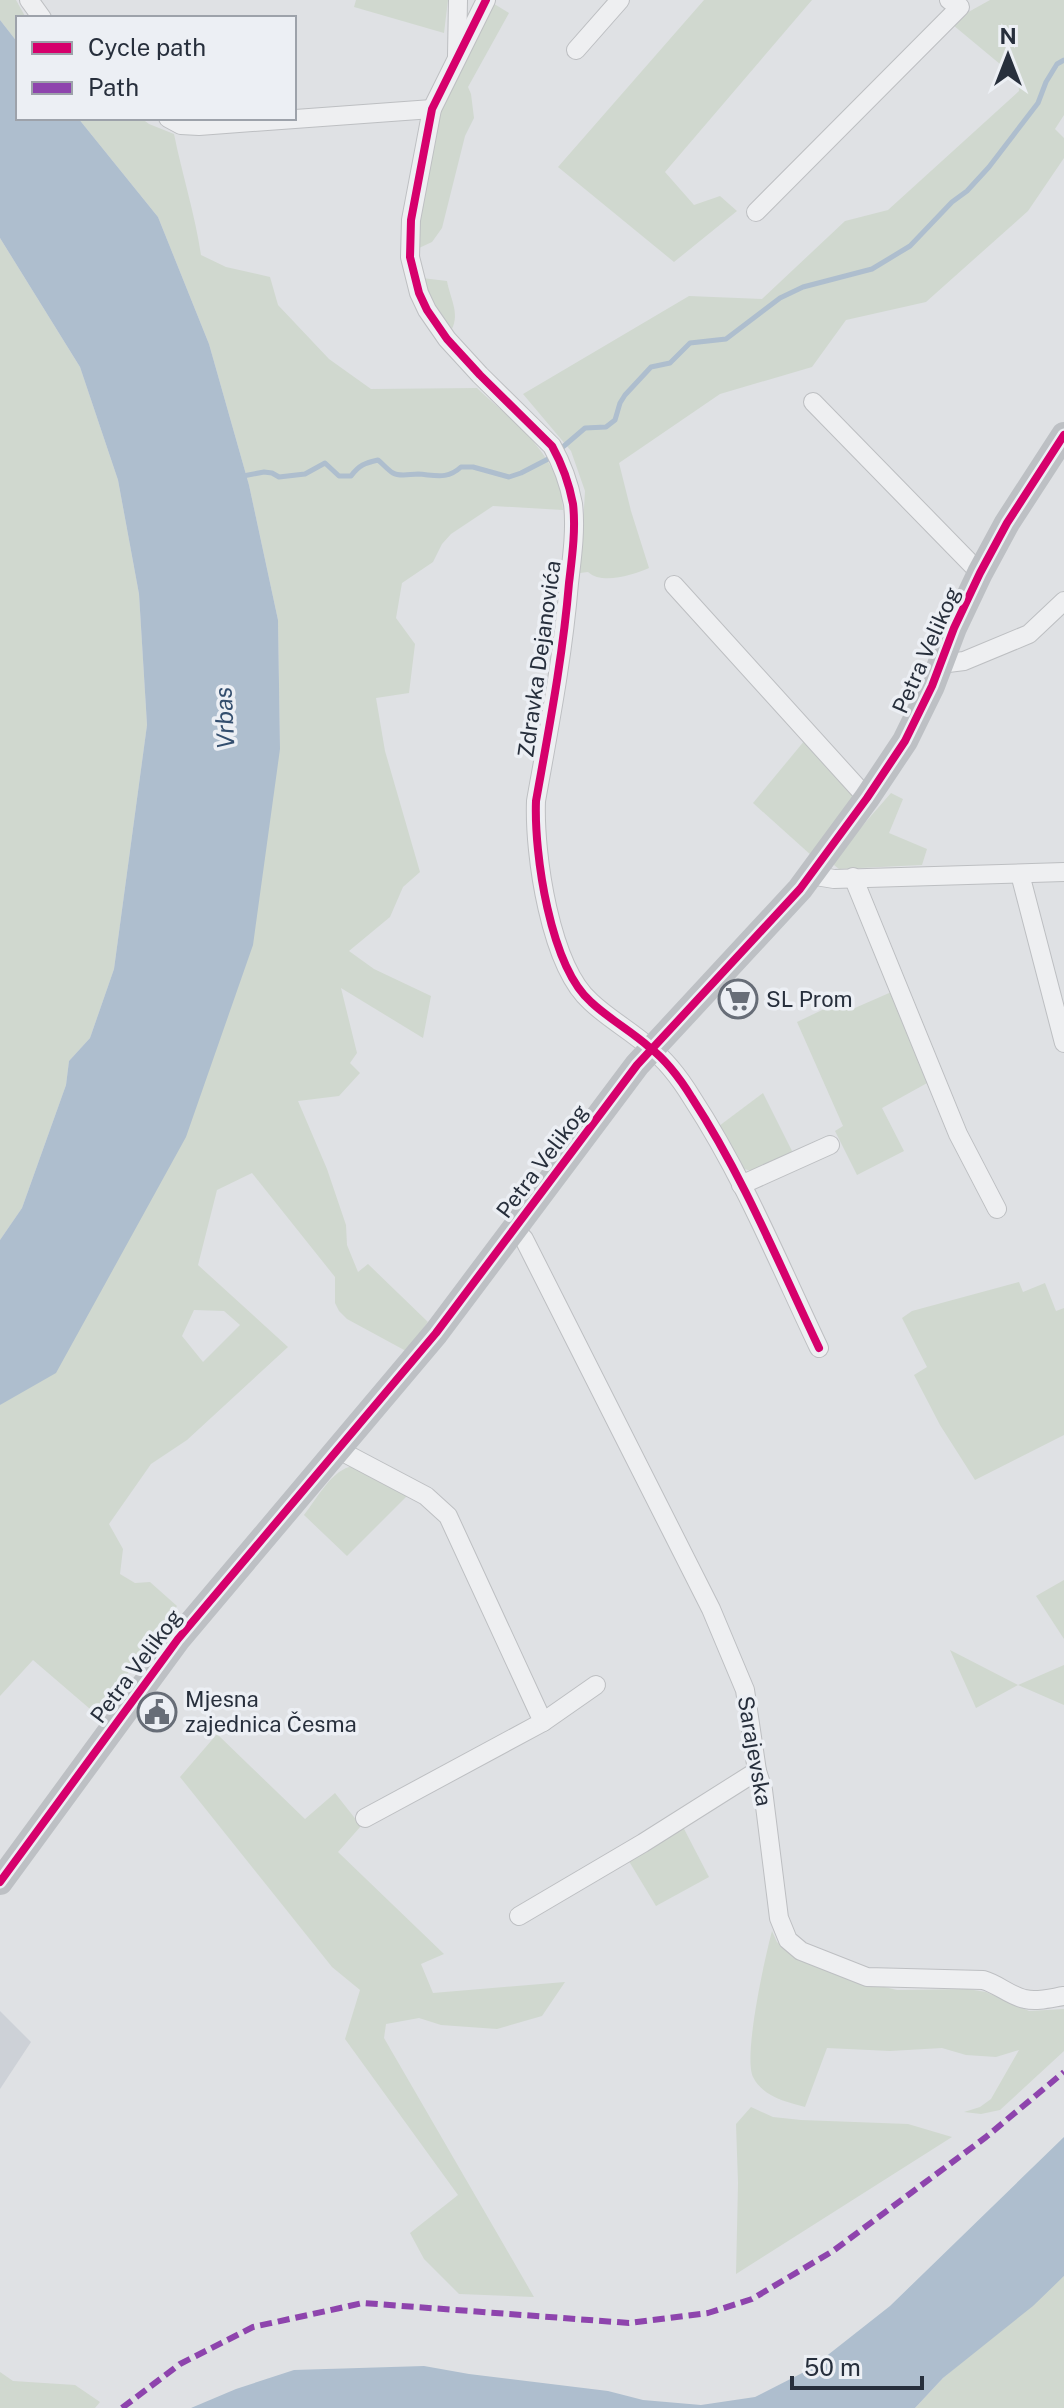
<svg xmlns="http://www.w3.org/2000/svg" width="1064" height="2408" font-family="'Public Sans',sans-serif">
	<rect width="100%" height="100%" fill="#dfe1e4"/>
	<polygon fill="#cdd1d7" points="0,2011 31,2042 0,2089"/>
	<g fill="#d0d8cf" fill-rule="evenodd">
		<polygon points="0,0 16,0 26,18 18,18 18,43 0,20"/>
		<polygon points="356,0 448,0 444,33 354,7"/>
		<polygon points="704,0 812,0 665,172 694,205 720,196 737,211 674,262 558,167"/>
		<path d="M990,0h74v115l-9,14 9,9v20l-36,53 -102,91 -80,18 -34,47 -92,27 -101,69 12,48 18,57c-16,7 -47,17 -61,4l-8,1 5,-82 -14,-40 -48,-57 166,-98 73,3 83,-78 43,-11 131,-119 -1,-12 -65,-54 10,-10z"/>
		<polygon points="491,2 509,13 468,87 471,94 474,118 465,136 442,228 432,242 419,248 416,220 436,116"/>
		<path d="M78,118h63l8,6 25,10c8,40 21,80 27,121l25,12 44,10 8,28 51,54 42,30 106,-1c36,34 85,68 86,122l-70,-4 -42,28 -9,10 -9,18 -31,21 -6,35 19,26 -6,49 -33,5 9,53 35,121 -17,15 -13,30 -41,34 25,18 57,27 -8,42 -82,-50 16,65 -7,10 10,10 -21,23 -41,5 29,68 19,56 1,20 11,27 10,-8 60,58 -22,29 -59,-32 -8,-8 -4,-8v-26l-83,-104 -35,17 -19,75 90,82 -101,93 -36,24 -42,60 14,25 -3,25 15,9 15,-1 27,24 -80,109 -64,-55 -33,36v-291l280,-656 -2,-129 -29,-135 -40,-141 -51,-127zM194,1310l30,1 16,14 -37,37 -21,-26z"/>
		<polygon points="0,238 80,367 118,480 139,594 147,725 114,969 90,1038 69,1061 66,1085 22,1208 0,1240"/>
		<path d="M422,278l25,3c3,17 13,32 5,48l-20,-29z"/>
		<polygon points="805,740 854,796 812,856 753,803"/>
		<polygon points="891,793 903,799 889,833 927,849 922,865 839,869 834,865 833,861 837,855"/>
		<polygon points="896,990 929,1082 882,1108 904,1151 857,1175 835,1131 843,1126 797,1022 843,1000 848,1011"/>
		<polygon points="763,1093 793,1153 752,1171 740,1168 719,1126"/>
		<polygon points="1019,1282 1023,1292 1045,1283 1056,1311 1064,1308 1064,1435 975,1480 940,1425 914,1375 927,1367 902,1318 912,1311"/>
		<path d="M349,1467h10l50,27 -62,62 -43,-41c12,-15 26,-42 45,-48z"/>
		<polygon points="1064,1580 1064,1639 1036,1596"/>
		<polygon points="950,1650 1018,1685 1064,1665 1064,1705 1018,1685 976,1708"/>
		<polygon points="217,1734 305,1819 335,1793 361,1826 338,1852 444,1954 421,1964 433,1993 565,1982 542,2016 497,2029 441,2025 419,2018 386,2024 384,2038 534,2297 459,2294 424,2259 410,2233 458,2195 345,2039 360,1990 332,1967 180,1777"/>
		<polygon points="682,1825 709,1877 656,1906 627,1858"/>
		<path d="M772,1931l5,11 11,9 77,31 32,8 71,-1 18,3 43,19 35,-2v42l-64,59 -19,4 -17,-2 16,-5 11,-8 28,-49 -23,7 -30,-2 -24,-7 -52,3 -63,-3 -22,59c-18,-5 -42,-10 -52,-30 -10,-21 12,-120 19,-146z"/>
		<polygon points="751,2107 773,2117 801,2120 908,2124 952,2137 736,2274 738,2183 736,2124"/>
		<polygon points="1064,2276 1064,2408 915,2408 943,2378"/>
		<polygon points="0,2372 13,2381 75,2385 100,2402 95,2408 0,2408"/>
	</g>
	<g fill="#aebece">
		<polygon points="0,20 18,43 18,118 78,118 158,217 209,344 249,485 278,620 280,749 253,945 186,1137 56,1373 0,1405 0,1240 22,1208 66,1085 69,1061 90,1038 114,969 147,725 139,594 118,480 80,367 0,238"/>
		<polygon points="1064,2137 1064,2276 1033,2306 943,2378 915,2408 191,2408 236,2389 294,2370 424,2366 469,2374 608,2391 643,2400 701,2405 755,2397 810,2369 890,2306"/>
	</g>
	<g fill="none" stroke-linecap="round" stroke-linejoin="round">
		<path stroke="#aebece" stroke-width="5" d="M243,476l21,-4 8,1 7,4 26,-3 20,-11 14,13h12c8,-11 14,-13 27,-16 5,4 10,10 15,13 7,4 17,1 25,1 17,1 29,6 43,-7h12l36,10 12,-4 29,-15 35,-30 21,-1 9,-7 5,-17 5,-8 26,-28 19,-4 20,-20 36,-4 54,-41 23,-11 69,-18 38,-23 42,-44 15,-11 22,-24 49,-64 8,-21 11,-18 7,-4"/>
		<defs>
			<g id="street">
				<polyline points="29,0 42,18"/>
				<path d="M486,0l-54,109 -21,111 -1,37 9,36 8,17 20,29 33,36 72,71c10,18 17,37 21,58 3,25 -1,54 -4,79 -6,73 -20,145 -33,218 -2,53 14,165 55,201 18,17 40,29 58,45 17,13 32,33 43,51 51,78 87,166 127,250"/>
				<polyline points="576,50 620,0"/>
				<polyline points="457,56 458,0"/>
				<polyline points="168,118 181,125 199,126 432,109"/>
				<polyline points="756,212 960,7 949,0"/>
				<polyline points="813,402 980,573"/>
				<polyline points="674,585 867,798"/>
				<polyline points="940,664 964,661 1029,634 1064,601"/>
				<polyline points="1020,874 1064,1043"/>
				<polyline points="810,875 834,879 1064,872"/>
				<polyline points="853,877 958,1134 997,1209"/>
				<polyline points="741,1185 830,1145"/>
				<path d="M514,1228l10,11 187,370 34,81 12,81 6,19 16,128 9,22 13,11 66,26 116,3c15,4 27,16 42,19 12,3 26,-1 39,-3"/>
				<polyline points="337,1449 426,1496 448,1516 543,1722 365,1818"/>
				<polyline points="543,1722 596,1685"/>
				<polyline points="519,1916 643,1843 757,1771"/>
			</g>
		</defs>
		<use href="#street" stroke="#bdbfc2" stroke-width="20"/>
		<use href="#street" stroke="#eeeff1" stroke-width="18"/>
		<polyline stroke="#bdc0c4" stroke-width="26" points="0,1882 178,1639 436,1333 637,1065 800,889 867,798 905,741 932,686 954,628 980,573 1007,523 1064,435"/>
		<polyline stroke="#8e44ad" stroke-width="6" stroke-dasharray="12 6" stroke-linecap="butt" points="122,2408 180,2364 253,2327 363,2303 629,2323 708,2313 752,2299 833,2251 986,2137 1064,2072"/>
		<defs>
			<g id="cycleway">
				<path d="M486,0l-54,109 -21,111 -1,37 9,36 8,17 20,29 33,36 72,71c10,18 17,37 21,58 3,25 -1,54 -4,79 -6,73 -20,145 -33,218 -2,53 14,165 55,201 18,17 40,29 58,45 17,13 32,33 43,51 51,78 87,166 127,250"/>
				<polyline points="0,1882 178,1639 436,1333 637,1065 800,889 867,798 905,741 932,686 954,628 980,573 1007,523 1064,435"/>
			</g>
		</defs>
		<use href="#cycleway" stroke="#eceff4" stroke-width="13"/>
		<use href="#cycleway" stroke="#d6006c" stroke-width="8"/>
	</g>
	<defs>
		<symbol id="supermarket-ring" viewBox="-11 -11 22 22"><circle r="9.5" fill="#eceff4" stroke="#676d77" stroke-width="1.5"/><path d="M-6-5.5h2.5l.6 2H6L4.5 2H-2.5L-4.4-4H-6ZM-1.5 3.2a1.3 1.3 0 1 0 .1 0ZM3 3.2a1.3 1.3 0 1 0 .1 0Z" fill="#676d77"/></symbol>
		<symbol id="civic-ring" viewBox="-11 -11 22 22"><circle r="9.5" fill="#eceff4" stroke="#676d77" stroke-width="1.5"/><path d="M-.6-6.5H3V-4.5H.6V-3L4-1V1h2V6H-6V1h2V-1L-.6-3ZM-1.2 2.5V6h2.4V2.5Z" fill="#676d77"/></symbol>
	</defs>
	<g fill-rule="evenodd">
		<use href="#supermarket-ring" x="716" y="977" width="44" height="44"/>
		<use href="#civic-ring" x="135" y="1690" width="44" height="44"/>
	</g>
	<g text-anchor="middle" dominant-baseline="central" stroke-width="7" stroke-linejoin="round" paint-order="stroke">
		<g font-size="22" fill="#272f3c" stroke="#eceff4">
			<text transform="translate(926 650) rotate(-66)">Petra Velikog</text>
			<text transform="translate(539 659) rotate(-82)">Zdravka Dejanovića</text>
			<text transform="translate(542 1161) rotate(-53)">Petra Velikog</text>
			<text transform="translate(136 1666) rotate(-53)">Petra Velikog</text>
			<text transform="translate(755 1751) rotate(80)">Sarajevska</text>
		</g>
		<g font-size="22" fill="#272f3c" stroke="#eceff4" text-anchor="start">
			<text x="766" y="999">SL Prom</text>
			<text x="185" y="1699">Mjesna<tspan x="185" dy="25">zajednica Česma</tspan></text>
		</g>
		<g font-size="24" font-style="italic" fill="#334e6e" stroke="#eceff4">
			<text transform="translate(224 718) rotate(-93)">Vrbas</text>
		</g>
	</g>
	<rect x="16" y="16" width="280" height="104" fill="#eceff4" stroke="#9da2aa" stroke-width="2"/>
	<rect x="32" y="42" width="40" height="12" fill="#d6006c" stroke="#9da2aa" stroke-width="2"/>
	<text x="88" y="56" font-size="24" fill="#272f3c">Cycle path</text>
	<rect x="32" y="82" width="40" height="12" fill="#8e44ad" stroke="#9da2aa" stroke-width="2"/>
	<text x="88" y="96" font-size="24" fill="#272f3c">Path</text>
	<g transform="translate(1008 56)" stroke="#eceff4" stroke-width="6" paint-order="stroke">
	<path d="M0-6L14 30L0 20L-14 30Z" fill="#272f3c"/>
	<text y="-12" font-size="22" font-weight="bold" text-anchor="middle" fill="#272f3c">N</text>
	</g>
	<path d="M792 2376v12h130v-12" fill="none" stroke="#272f3c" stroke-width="4"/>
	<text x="804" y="2376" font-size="24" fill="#272f3c" stroke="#eceff4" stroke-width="6" paint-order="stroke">50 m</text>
</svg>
